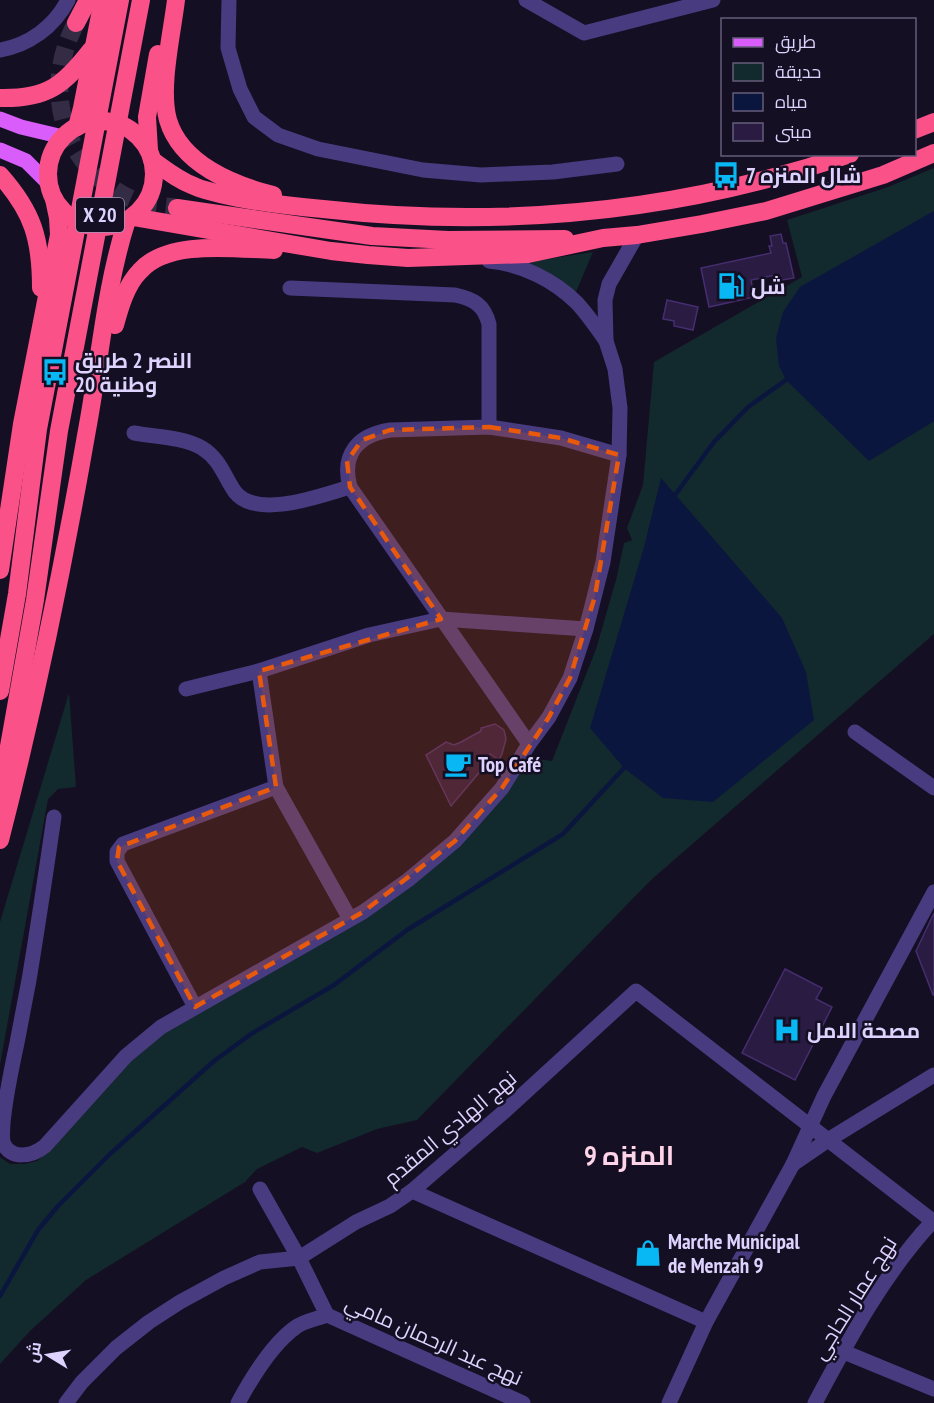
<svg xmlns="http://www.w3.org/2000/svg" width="934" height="1403" font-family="'PT Sans Narrow',Cairo,sans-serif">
	<rect width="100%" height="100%" fill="#150f23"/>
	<g fill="#12292d">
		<polygon points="934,168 934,211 917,221 869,460 934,421 934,634 651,880 417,1120 377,1129 317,1153 302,1147 257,1169 245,1182 86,1280 30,1331 0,1364 0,1157 10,1164 24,1164 37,1161 55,1144 102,1088 161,1031 340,933 498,799 531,758 552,761 596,649 616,580 624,543 632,540 627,528 643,485 654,362 802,277 787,220 888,187"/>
		<polygon points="593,252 576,292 528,262"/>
		<polygon points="69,693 76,787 58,789 48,799 0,1065 0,922"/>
	</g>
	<g fill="#0b163f">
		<polygon points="934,211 934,421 869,461 786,380 779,366 776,338 783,312 800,287"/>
		<polygon points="661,478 782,618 806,672 814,720 713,802 663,798 624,768 590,728 644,547"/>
	</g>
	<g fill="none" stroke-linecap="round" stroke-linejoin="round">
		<g stroke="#0b163f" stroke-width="4.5">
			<polyline points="675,495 714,442 748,407 786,380"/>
			<polyline points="0,1296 38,1230 58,1206 110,1154 214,1061 251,1034 334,985 407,930 563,834 624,768"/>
		</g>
	</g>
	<g fill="#2a1b43" stroke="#452e6f" stroke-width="1.5">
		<polygon points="781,234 783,243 786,243 794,278 777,281 776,275 751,280 754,297 709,307 701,268 771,253 769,246 772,246 770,236"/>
		<polygon points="667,300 698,307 693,330 674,326 674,321 663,319"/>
		<polygon points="495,724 504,730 506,739 502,754 499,760 490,754 483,768 451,806 426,755 446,742 454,745 461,742 481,731 481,728"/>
		<polygon points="934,913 934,995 933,995 916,951"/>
		<polygon points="785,969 822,988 816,999 832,1007 795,1080 742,1053"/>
	</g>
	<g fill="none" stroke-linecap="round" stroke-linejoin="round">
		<path stroke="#332c44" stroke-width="18" stroke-dasharray="18 9" stroke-linecap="butt" d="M76,23c-27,51 -22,112 21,153 12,11 28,22 43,26 12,4 25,4 37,6"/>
		<g stroke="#493b80" stroke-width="15">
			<polyline points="229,0 228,48 240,89 254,117 278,135 318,149 423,170 481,175 553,172 617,164"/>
			<polyline points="526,0 584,33 713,0"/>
			<path d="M0,50c29,-5 54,-23 68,-50"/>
			<path d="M489,261c32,3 65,19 88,42 11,12 20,25 29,38"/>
			<path d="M290,288l165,7c19,4 29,10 34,29v103"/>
			<path d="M134,433c22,4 49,4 68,15 18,11 22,28 33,44 22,28 87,3 115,-5"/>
			<polyline points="259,671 276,787 350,919"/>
			<polyline points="186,689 259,671 369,635 441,619 586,629"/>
			<polyline points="855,732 934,788"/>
			<path d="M529,744l-179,-257c-9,-33 8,-52 40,-57l99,-3 72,11 58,17"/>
			<path d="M54,817c-8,55 -16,109 -25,163 -4,21 -8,42 -12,63 -5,23 -17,79 -14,99 7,19 30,14 42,4l81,-90 35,-29 202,-115 45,-32 47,-39 47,-53 27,-44 20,-27 21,-39 16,-49 17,-67 16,-107 1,-47 -5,-39 -9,-28 -1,-41 4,-16 28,-49"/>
			<polyline points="195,1007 117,861 117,852 123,844 276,787"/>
			<polyline points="793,1164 828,1140 934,1075"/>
			<polyline points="260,1189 299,1258 327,1315 523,1403"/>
			<polyline points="412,1191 706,1322"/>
			<polyline points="844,1352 934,1389"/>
			<polyline points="66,1403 82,1382 116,1348 149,1322 180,1302 224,1278 260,1262 299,1258 356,1222 390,1206 412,1191 506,1110 636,991 934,1222"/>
			<path d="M238,1403c13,-24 35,-60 58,-76 8,-6 21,-8 31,-12"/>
			<polyline points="669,1403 706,1322 793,1164 824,1096 934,892"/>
			<path d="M815,1403c34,-64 69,-130 119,-183"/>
		</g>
		<g stroke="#d85dfa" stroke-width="15">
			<polyline points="0,119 21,127 63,137"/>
			<polyline points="0,150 26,161 49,184"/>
		</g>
		<g stroke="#fa5188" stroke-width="18">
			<path d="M176,0c-4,34 -17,88 -8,120 13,44 65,65 105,75"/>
			<polyline points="76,23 88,0"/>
			<path d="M0,98c47,1 63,-12 91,-48"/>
			<circle cx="101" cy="174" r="53"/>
			<polyline points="77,127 82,108 103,0"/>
			<polyline points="914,130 934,122"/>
			<polyline points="149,150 147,117 158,54"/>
			<path d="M152,160c14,10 26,20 42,26 8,4 17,5 26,8 34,8 68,12 103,15 180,20 355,4 527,-55"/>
			<path d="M0,175c33,37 41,64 41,113"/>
			<polyline points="177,208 372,236 448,240 565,239"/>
			<polyline points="133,217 331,251 368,255 408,258 528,254 603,238 637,235 702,224 766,211 883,175 934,153"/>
			<path d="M115,325c5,-18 11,-40 25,-54 28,-32 95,-22 134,-21"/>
			<polyline points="0,570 22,424 59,235 58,218 54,199"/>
			<polyline points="0,691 17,594 38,429 120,0"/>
			<polyline points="0,797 35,600 59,431 141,0"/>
			<path d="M0,840c35,-136 63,-272 87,-410 13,-69 18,-142 40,-210"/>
		</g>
	</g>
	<path fill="#e8590c" fill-opacity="0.2" stroke="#e8590c" stroke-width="4.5" stroke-dasharray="12 8" stroke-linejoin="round" d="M489,427l72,11 58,17 -24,141 -25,82 -21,39 -47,71 -47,53 -92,71 -168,95 -78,-146 2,-14 157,-60 -17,-116 182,-52 -91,-132 -3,-26 15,-21 28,-10z"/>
	<defs>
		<symbol id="bus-bare" viewBox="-9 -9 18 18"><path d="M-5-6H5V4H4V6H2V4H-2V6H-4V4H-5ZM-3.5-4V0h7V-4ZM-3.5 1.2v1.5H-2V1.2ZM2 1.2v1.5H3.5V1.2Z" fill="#07b8f4" stroke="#150f23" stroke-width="2.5" paint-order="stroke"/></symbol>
		<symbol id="fuel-bare" viewBox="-9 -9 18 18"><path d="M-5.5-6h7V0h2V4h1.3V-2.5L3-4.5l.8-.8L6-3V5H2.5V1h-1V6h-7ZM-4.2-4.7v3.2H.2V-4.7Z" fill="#07b8f4" stroke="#150f23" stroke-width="2.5" paint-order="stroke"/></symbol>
		<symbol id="cafe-bare" viewBox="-9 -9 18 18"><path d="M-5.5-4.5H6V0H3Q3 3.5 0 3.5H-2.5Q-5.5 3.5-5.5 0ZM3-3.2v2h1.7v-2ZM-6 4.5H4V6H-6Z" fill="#07b8f4" stroke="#150f23" stroke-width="2.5" paint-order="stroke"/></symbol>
		<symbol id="hospital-bare" viewBox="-9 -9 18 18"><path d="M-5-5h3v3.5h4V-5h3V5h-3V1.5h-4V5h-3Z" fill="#07b8f4" stroke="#150f23" stroke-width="2.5" paint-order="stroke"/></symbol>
		<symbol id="shop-bare" viewBox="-9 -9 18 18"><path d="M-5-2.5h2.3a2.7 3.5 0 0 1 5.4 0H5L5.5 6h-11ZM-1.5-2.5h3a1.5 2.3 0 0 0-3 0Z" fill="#07b8f4" stroke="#150f23" stroke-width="2.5" paint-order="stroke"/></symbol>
	</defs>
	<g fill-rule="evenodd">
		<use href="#bus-bare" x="707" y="156" width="38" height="38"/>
		<use href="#fuel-bare" x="712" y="267" width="38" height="38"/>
		<use href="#bus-bare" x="36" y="353" width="38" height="38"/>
		<use href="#cafe-bare" x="439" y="745" width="38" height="38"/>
		<use href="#hospital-bare" x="768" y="1011" width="38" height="38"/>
		<use href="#shop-bare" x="629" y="1234" width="38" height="38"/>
	</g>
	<g text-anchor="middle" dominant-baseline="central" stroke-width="5" stroke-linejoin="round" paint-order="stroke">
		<rect fill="#150f23" stroke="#a298bc" stroke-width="1.5" x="76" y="198" width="48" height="34" rx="4.5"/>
		<g font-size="20" font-weight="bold" fill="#ded2fe">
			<text x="100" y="215">X 20</text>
		</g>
		<g font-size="21" font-weight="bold" fill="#ded2fe" stroke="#150f23" text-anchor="start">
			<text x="746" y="175">شال المنزه 7</text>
			<text x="751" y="286">شل</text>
			<text x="75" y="360">النصر 2 طريق<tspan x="75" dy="24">وطنية 20</tspan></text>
			<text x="478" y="764">Top Café</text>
			<text x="807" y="1030">مصحة الامل</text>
			<text x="668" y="1241">Marche Municipal<tspan x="668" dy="24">de Menzah 9</tspan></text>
		</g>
		<g font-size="21" fill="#ded2fe" stroke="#150f23">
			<text transform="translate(450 1128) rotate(-40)">نهج الهادي المقدم</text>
			<text transform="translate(854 1298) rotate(-58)">نهج عمار الحاجي</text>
			<text transform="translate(434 1340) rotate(24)">نهج عبد الرحمان مامي</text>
		</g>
		<g font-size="27" font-weight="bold" fill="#fed4e8" stroke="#150f23">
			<text x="629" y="1155">المنزه 9</text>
		</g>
	</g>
	<rect x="721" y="18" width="195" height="138" fill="#150f23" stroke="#655d7b" stroke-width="1.5"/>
	<rect x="733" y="38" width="30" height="9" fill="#d85dfa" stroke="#655d7b" stroke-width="1.5"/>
	<text x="775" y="48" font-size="18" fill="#ded2fe">طريق</text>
	<rect x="733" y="63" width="30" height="18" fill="#12292d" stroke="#655d7b" stroke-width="1.5"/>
	<text x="775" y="78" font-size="18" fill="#ded2fe">حديقة</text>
	<rect x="733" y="93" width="30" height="18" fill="#0b163f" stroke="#655d7b" stroke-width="1.5"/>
	<text x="775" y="108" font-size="18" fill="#ded2fe">مياه</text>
	<rect x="733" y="123" width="30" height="18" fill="#2a1b43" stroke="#655d7b" stroke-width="1.5"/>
	<text x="775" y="138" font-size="18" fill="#ded2fe">مبنى</text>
	<g transform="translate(48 1355) rotate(281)" stroke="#150f23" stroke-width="4.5" paint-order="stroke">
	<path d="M0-4.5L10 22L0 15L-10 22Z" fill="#ded2fe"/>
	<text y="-9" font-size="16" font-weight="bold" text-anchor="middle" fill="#ded2fe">ش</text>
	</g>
</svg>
